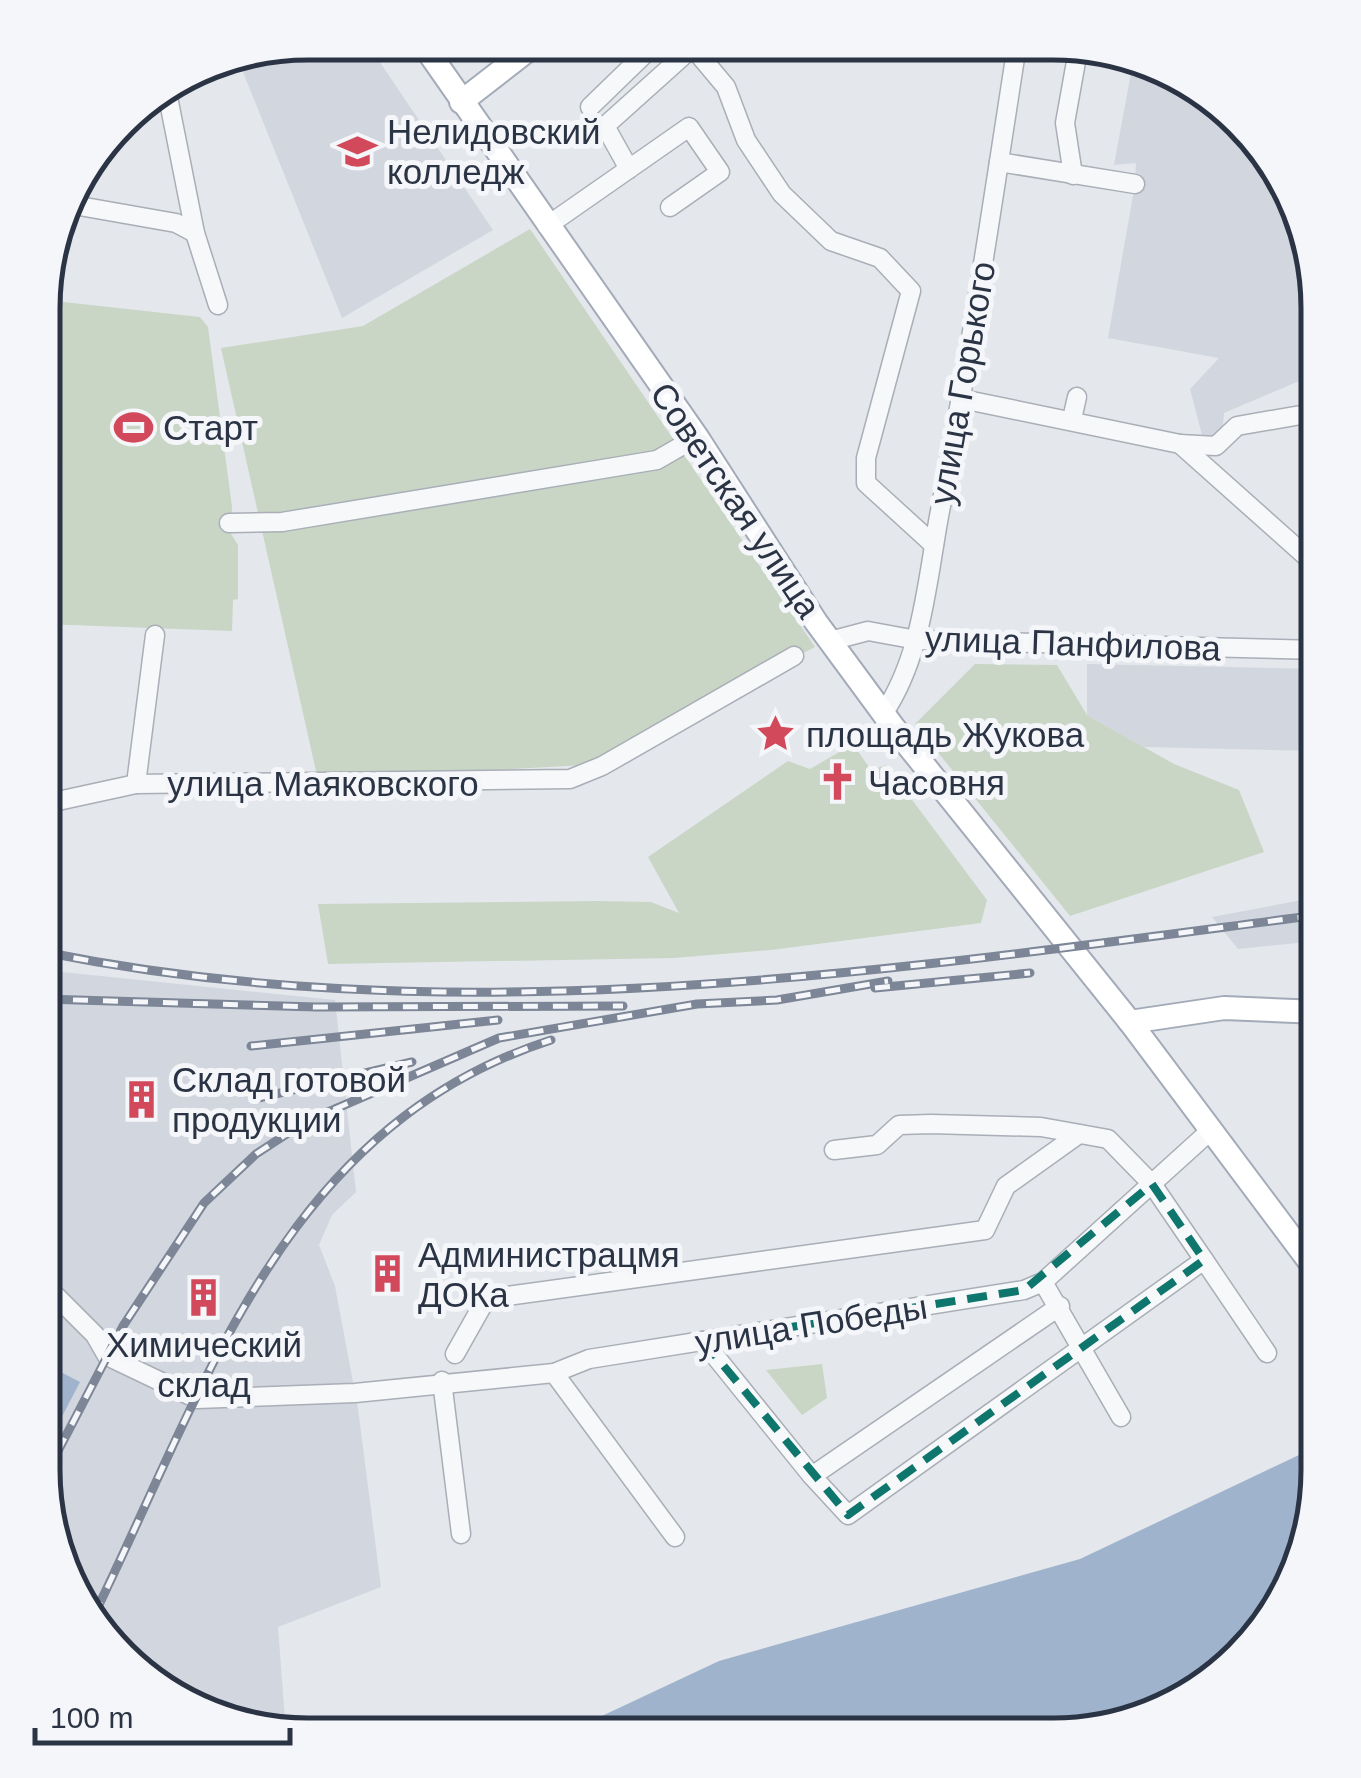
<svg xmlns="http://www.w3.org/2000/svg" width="1361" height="1778" font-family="Helvetica,sans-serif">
	<rect width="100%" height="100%" fill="#e4e7ec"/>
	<g fill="#d2d6de">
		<polygon points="308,43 367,43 493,230 342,318 243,72 293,45"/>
		<polygon points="1133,62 1201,88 1291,190 1318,308 1318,373 1224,413 1222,435 1203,439 1190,389 1219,358 1108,338 1135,184 1136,163 1114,165"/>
		<polygon points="1087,664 1318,669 1318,751 1144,747 1087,715"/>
		<polygon points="1318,897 1318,941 1238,949 1212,917"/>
		<polygon points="43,970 335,1000 356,1192 332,1215 319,1245 335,1286 358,1409 381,1587 278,1627 286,1733 274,1733 160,1690 70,1588 43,1470"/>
	</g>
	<g fill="#c9d6c5">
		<polygon points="530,229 815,647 585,765 318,780 221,348 363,326"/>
		<polygon points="45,300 200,317 208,327 232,507 231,534 238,545 238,599 233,600 232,631 44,624"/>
		<polygon points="975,664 1057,665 1087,715 1174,764 1239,790 1264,852 1070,916 915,724"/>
		<polygon points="853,744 871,770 886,765 987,900 981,923 771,950 674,958 328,964 318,904 598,901 651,902 679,913 648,857 788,761 810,769"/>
		<polygon points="822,1364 827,1398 802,1415 766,1370"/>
	</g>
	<g fill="#9fb4cc">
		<polygon points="43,1363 80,1382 43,1453"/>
		<polygon points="1318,1446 1318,1488 1273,1618 1171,1708 1053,1735 531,1734 572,1730 719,1661 1080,1559"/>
	</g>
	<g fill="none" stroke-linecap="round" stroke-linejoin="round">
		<defs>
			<g id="minor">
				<polyline points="690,44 726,87 746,140 782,194 831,241 880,258 911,291 866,458 866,483 934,545"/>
				<polyline points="142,103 168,97 195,233 218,305"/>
				<polyline points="590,107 655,44"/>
				<polyline points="999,162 1135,184"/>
				<polyline points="629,169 605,126 693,47"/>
				<polyline points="1073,175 1065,123 1079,45"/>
				<polyline points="68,204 176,223 195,233"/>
				<polyline points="547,226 689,127 720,172 670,207"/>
				<polyline points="962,399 1180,444 1318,567"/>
				<polyline points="1072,419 1077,397"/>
				<polyline points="1180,444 1216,446 1237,426 1318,412"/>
				<polyline points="229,523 282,522 657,460 697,437"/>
				<polyline points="830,641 868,631 917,640 1318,650"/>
				<polyline points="1317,650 1318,590"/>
				<path d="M883,714c40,-59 44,-135 57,-203 30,-155 53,-311 77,-466"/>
				<polyline points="136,784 155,635"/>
				<polyline points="44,804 136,784 570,779 602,766 794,656"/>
				<polyline points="834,1150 877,1145 899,1125 931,1124 1041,1127 1108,1139 1152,1184 1204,1260 848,1515 812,1476 1060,1306"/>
				<polyline points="1204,1260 1267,1353"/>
				<polyline points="1043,1282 1121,1417"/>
				<polyline points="43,1283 95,1335 107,1356 197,1399 355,1393 554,1373 589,1359 1024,1290 1043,1282 1210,1131"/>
				<polyline points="703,1341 812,1476"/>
				<polyline points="455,1354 486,1299 985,1230 1006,1186 1079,1134"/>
				<polyline points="554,1373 675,1537"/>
				<polyline points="442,1381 461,1534"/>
			</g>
			<g id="major">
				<polyline points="422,43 697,437 816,622 894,728 1130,1022 1318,1273"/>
				<polyline points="461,102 537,43"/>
				<polyline points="1130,1022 1224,1008 1318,1012"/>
			</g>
		</defs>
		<use href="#minor" stroke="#a9aeb7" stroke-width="21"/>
		<use href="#major" stroke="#a3abb8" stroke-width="26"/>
		<use href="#minor" stroke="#f7f8fa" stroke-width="18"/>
		<use href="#major" stroke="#fff" stroke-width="22"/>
		<defs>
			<g id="rail">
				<path d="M44,952c420,85 855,17 1274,-37"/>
				<polyline points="875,988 1030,973"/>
				<polyline points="43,999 317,1007 623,1006"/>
				<polyline points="251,1046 498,1020"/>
				<polyline points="254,1099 412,1062"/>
				<polyline points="44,1478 123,1326 204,1203 256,1154 305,1122 499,1038 697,1004 777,1000 888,981"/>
				<path d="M94,1615c112,-228 188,-488 457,-575"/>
			</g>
		</defs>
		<use href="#rail" stroke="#7d8696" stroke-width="9"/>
		<use href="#rail" stroke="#f4f6f9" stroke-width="5" stroke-dasharray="15" stroke-linecap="butt"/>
	</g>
	<path fill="none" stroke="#0f766e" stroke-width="8" stroke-dasharray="20 12" stroke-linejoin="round" d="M1152,1184l52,76 -356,255 -145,-174 321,-51z"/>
	<defs>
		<symbol id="university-bare" viewBox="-9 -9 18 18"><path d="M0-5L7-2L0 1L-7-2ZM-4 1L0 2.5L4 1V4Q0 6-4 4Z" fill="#d1495b" stroke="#f4f6f9" stroke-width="2.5" paint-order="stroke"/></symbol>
		<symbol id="stadium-bare" viewBox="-9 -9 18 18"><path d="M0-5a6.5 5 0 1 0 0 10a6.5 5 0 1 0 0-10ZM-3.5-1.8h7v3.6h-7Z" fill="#d1495b" stroke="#f4f6f9" stroke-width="2.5" paint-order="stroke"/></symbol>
		<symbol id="sight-bare" viewBox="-9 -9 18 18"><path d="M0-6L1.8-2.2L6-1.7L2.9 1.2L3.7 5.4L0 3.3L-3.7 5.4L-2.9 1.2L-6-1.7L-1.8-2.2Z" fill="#d1495b" stroke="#f4f6f9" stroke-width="2.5" paint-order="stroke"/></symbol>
		<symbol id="church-bare" viewBox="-9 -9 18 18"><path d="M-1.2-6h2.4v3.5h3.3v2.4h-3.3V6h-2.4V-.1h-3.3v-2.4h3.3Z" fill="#d1495b" stroke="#f4f6f9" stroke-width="2.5" paint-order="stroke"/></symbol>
		<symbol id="building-bare" viewBox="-9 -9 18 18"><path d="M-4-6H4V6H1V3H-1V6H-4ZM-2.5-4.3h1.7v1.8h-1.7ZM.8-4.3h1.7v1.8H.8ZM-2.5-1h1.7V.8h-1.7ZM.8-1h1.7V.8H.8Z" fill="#d1495b" stroke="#f4f6f9" stroke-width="2.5" paint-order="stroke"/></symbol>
	</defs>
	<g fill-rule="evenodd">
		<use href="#university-bare" x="330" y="124" width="55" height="55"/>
		<use href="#stadium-bare" x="106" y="400" width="55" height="55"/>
		<use href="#sight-bare" x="748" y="706" width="55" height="55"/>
		<use href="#church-bare" x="810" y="754" width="55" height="55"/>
		<use href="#building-bare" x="114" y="1072" width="55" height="55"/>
		<use href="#building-bare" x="360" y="1246" width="55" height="55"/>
		<use href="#building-bare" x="176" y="1270" width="55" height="55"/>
	</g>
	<g text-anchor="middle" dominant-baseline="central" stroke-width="10" stroke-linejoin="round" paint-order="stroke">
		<g font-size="35" fill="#2b3445" stroke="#f4f6f9" text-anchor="start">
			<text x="387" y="131">Нелидовский<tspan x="387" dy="40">колледж</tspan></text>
			<text x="163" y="427">Старт</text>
			<text x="806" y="734">площадь Жукова</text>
			<text x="868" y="782">Часовня</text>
			<text x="172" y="1079">Склад готовой<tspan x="172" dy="40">продукции</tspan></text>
			<text x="418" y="1254">Администрацмя<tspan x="418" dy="40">ДОКа</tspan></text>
			<text x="204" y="1344" text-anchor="middle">Химический<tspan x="204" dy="40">склад</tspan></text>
		</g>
		<g font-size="35" fill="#2b3445" stroke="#f4f6f9">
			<text transform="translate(962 383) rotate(-80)">улица Горького</text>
			<text transform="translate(736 500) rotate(56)">Советская улица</text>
			<text transform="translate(1073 643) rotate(2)">улица Панфилова</text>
			<text x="323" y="783">улица Маяковского</text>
			<text transform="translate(811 1324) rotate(-9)">улица Победы</text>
		</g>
	</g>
	<path d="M0 0H1361V1778H0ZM308 60H1053A248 248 0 0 1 1301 308V1470A248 248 0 0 1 1053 1718H308A248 248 0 0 1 60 1470V308A248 248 0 0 1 308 60Z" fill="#f4f6f9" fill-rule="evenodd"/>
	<path fill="none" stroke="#2b3445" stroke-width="5" d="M308 60H1053A248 248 0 0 1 1301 308V1470A248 248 0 0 1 1053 1718H308A248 248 0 0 1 60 1470V308A248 248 0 0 1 308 60Z"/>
	<path d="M35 1728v15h255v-15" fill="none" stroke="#2b3445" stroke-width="5"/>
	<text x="50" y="1728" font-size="30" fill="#2b3445" stroke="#f4f6f9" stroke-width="8" paint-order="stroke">100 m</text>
</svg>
